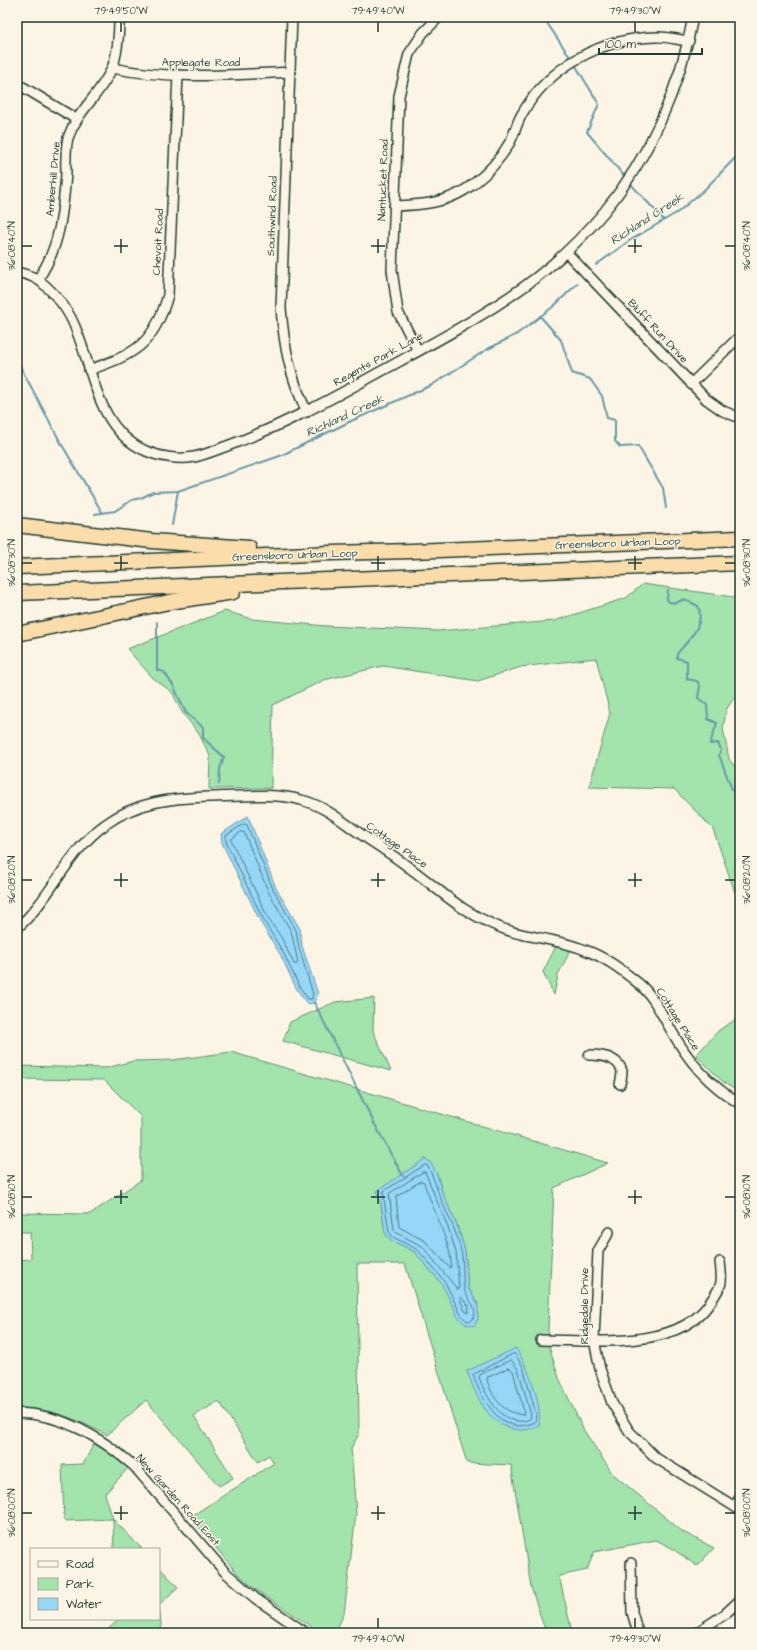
<svg xmlns="http://www.w3.org/2000/svg" width="757" height="1650" font-family="'Architects Daughter',sans-serif">
	<rect width="100%" height="100%" fill="#fcf5e5"/>
	<filter id="ink" filterUnits="userSpaceOnUse"><feTurbulence type="fractalNoise" baseFrequency=".025" numOctaves="2"/><feDisplacementMap in="SourceGraphic" scale="8" xChannelSelector="R" yChannelSelector="G"/><feConvolveMatrix kernelMatrix="1 2 1 2 8 2 1 2 1" color-interpolation-filters="sRGB"/></filter>
	<g filter="url(#ink)">
		<g fill="#a3e3ac" stroke="#619070" fill-rule="evenodd">
			<polygon points="643,584 740,598 740,690 727,708 723,728 729,759 740,773 740,907 713,829 674,789 589,787 610,713 596,658 521,667 478,681 383,666 324,680 273,705 271,788 209,789 210,756 199,734 182,712 172,692 153,678 127,649 225,611 252,619 326,626 438,631 554,621 626,598"/>
			<polygon points="556,946 570,951 558,975 554,995 543,972"/>
			<polygon points="374,998 373,1031 391,1071 283,1041 290,1022 335,1002"/>
			<polygon points="735,1020 740,1020 740,1085 734,1089 723,1082 696,1055 719,1030"/>
			<path d="M231,1052l377,111 -54,25 -6,141 1,17 10,32 24,51 29,44 71,59 31,16 -17,18 -27,-19 -14,-7 -62,12 -7,18 -28,6 13,56 -26,1 -15,-46 -20,-122 -44,-2 -62,-199h-48l2,170 -8,14 5,66 -12,100 -9,19h-14l-65,-43 -18,-16 -48,-57 84,-54 -5,-8 -11,7 -39,-61 -25,15 39,62 -14,8 -73,-86 -39,35c-31,-16 -55,-27 -90,-27v-148l14,-1 -1,-27h-13v-19l73,1 51,-34v-63l-37,-37 -87,-1v-13l89,2 27,-7 40,-1zM425,1159l12,15 5,18 16,36 7,23 3,37 10,16 -30,-10 -6,-10 -27,-32 -24,-12 -6,-7 -5,-36 23,-22z"/>
			<polygon points="95,1442 128,1468 105,1494 113,1519 142,1549 114,1549 113,1519 64,1521 62,1465 83,1464"/>
			<polygon points="159,1567 178,1587 159,1605 162,1633 104,1633 117,1621 117,1619 159,1619"/>
		</g>
		<g fill="#96d6f7" stroke="#6699a9">
			<polygon points="248,816 276,888 300,929 302,946 318,994 314,1003 307,1004 296,988 280,954 262,925 222,843 221,834"/>
			<polygon points="425,1159 430,1162 437,1174 442,1192 458,1228 465,1251 468,1288 478,1304 478,1319 474,1326 465,1324 458,1317 442,1284 415,1252 391,1240 385,1233 381,1203 377,1191"/>
			<path d="M516,1348c12,20 26,53 23,77 -4,2 -10,5 -15,5 -34,1 -47,-32 -57,-59z"/>
		</g>
		<g fill="none" stroke-linecap="round" stroke-linejoin="round">
			<g stroke="#4f7a82" stroke-width="1">
				<polygon points="244,824 247,825 273,889 296,930 299,948 313,994 312,999 308,999 299,986 283,952 265,923 226,842 226,836"/>
				<polygon points="241,832 244,832 268,891 291,931 298,962 297,964 294,964 281,937 269,920 231,840"/>
				<path d="M425,1165h2c6,10 8,19 12,29 7,19 18,37 22,57 3,12 1,25 3,37 2,12 18,21 7,33h-4l-6,-6 -16,-33 -27,-32 -25,-13 -4,-5 -6,-40z"/>
				<polygon points="423,1172 425,1172 449,1230 456,1252 459,1288 458,1290 422,1246 397,1233 394,1229 389,1194"/>
				<path d="M421,1181l3,1c4,17 33,74 26,86l-25,-27 -26,-14 -3,-30z"/>
				<polygon points="461,1297 469,1306 468,1313 465,1311 460,1299"/>
				<path d="M513,1354h2l8,13 13,47 -1,8c-33,16 -53,-22 -62,-47z"/>
				<path d="M511,1360l7,9 13,46 -1,4c-26,11 -44,-22 -51,-42l1,-2z"/>
				<path d="M509,1368l4,3 11,41 -1,3c-21,-3 -30,-16 -36,-35v-2z"/>
			</g>
			<g stroke="#6699a9" stroke-width="2">
				<polyline points="543,17 572,60"/>
				<polyline points="574,63 599,104 587,132 625,177"/>
				<polyline points="629,182 664,220"/>
				<polyline points="596,265 629,241 678,212 704,190 740,153"/>
				<polyline points="540,316 561,340 572,373 590,379 602,396 607,418 615,420 615,441 620,447 638,446 663,488 666,508"/>
				<polyline points="17,354 21,368 62,445 102,512"/>
				<polyline points="95,514 115,511 132,500 141,498 153,492 178,491 280,456 349,422 432,385 486,350 517,334 554,306 578,283"/>
				<polyline points="172,525 178,491"/>
				<path d="M668,590l-1,9 2,3 7,1 8,-4 14,7c8,19 -10,34 -21,48v4l10,3v18l10,2 3,5 -2,12 9,7 1,14 9,4 -7,21 8,-1 3,7 -2,5 21,56"/>
				<polyline points="157,622 157,670 164,672 173,685 186,713 203,727 203,738 224,757 220,769 219,784"/>
				<polyline points="314,1002 373,1121 403,1176"/>
			</g>
			<defs>
				<g id="minor">
					<path d="M292,17l-11,291c3,39 9,69 26,104"/>
					<path d="M112,68c57,12 119,7 178,4"/>
					<polyline points="23,87 76,119"/>
					<path d="M394,206c29,-1 55,-3 78,-21 15,-11 29,-27 38,-43 5,-9 7,-20 12,-28 27,-48 80,-76 134,-77 10,-1 22,3 33,4"/>
					<polyline points="566,252 706,399 723,411 740,418"/>
					<path d="M17,272c7,2 17,4 23,9 16,13 30,31 37,51 17,42 21,98 69,119 14,6 33,9 48,6 11,-2 22,-7 33,-11 50,-18 95,-42 142,-68 47,-26 96,-51 140,-81 35,-23 68,-53 95,-85 46,-56 76,-124 89,-195"/>
					<path d="M38,279c22,-31 25,-68 28,-105 0,-11 -1,-25 2,-36 9,-27 33,-44 44,-70 6,-15 7,-35 7,-51"/>
					<polyline points="418,351 398,312 392,270 399,96 409,54 423,33 439,17"/>
					<path d="M89,370c46,-16 65,-25 79,-75l10,-220"/>
					<polyline points="691,384 740,336"/>
					<path d="M17,928c35,-30 50,-77 89,-104 30,-22 65,-26 102,-27 30,0 64,-5 93,3 21,5 37,18 54,30 17,12 35,23 52,36 19,13 37,30 57,43 18,11 39,22 61,26 20,4 40,7 60,15 20,7 37,20 53,33 15,12 23,30 33,47 18,32 37,54 69,74"/>
					<path d="M589,1055c12,0 29,2 33,16 0,3 -1,9 -2,13"/>
					<polyline points="609,1232 598,1251 594,1340 600,1369 612,1403 629,1431 656,1458 740,1510"/>
					<path d="M541,1340c51,0 136,11 168,-36 13,-19 14,-19 11,-42"/>
					<path d="M17,1413c46,1 83,24 117,53l91,106 30,26 51,35"/>
					<polyline points="735,1507 740,1497"/>
					<polyline points="631,1563 632,1612 638,1633"/>
					<polyline points="696,1633 725,1614 740,1600"/>
				</g>
				<g id="highway">
					<polyline points="17,525 152,541 249,548"/>
					<polyline points="17,567 331,553 412,551 740,538"/>
					<polyline points="17,593 740,563"/>
					<polyline points="17,634 169,602 233,592"/>
				</g>
			</defs>
			<use href="#minor" stroke="#1f3d34" stroke-width="12"/>
			<use href="#highway" stroke="#1f3d34" stroke-width="17"/>
			<use href="#minor" stroke="#fcf5e5" stroke-width="9"/>
			<use href="#highway" stroke="#fbddab" stroke-width="14"/>
		</g>
	</g>
	<path fill="none" stroke="#1f3d34" stroke-width="1.5" d="M121,22v10M378,22v10M635,22v10M121,239v14M378,239v14M635,239v14M22,246h10M114,246h14M371,246h14M628,246h14M725,246h10M121,556v14M378,556v14M635,556v14M22,563h10M114,563h14M371,563h14M628,563h14M725,563h10M121,873v14M378,873v14M635,873v14M22,880h10M114,880h14M371,880h14M628,880h14M725,880h10M121,1190v14M378,1190v14M635,1190v14M22,1197h10M114,1197h14M371,1197h14M628,1197h14M725,1197h10M121,1506v14M378,1506v14M635,1506v14M22,1513h10M114,1513h14M371,1513h14M628,1513h14M725,1513h10M378,1618v10M635,1618v10"/>
	<g text-anchor="middle" dominant-baseline="central" stroke-width="3" stroke-linejoin="round" paint-order="stroke">
		<g font-size="11" fill="#1f3d34" stroke="#fcf5e5">
			<text x="201" y="62">Applegate Road</text>
			<text transform="translate(53 179) rotate(-85)">Amberhill Drive</text>
			<text transform="translate(383 180) rotate(-88)">Nantucket Road</text>
			<text transform="translate(272 216) rotate(-88)">Southwind Road</text>
			<text transform="translate(158 242) rotate(-87)">Chevoit Road</text>
			<text transform="translate(658 331) rotate(47)">Bluff Run Drive</text>
			<text transform="translate(378 359) rotate(-29)">Regents Park Lane</text>
			<text transform="translate(618 543) rotate(-2)">Greensboro Urban Loop</text>
			<text transform="translate(295 555) rotate(-2)">Greensboro Urban Loop</text>
			<text transform="translate(397 845) rotate(35)">Cottage Place</text>
			<text transform="translate(678 1019) rotate(58)">Cottage Place</text>
			<text transform="translate(584 1306) rotate(-90)">Ridgedale Drive</text>
			<text transform="translate(178 1500) rotate(48)">New Garden Road East</text>
		</g>
		<g font-size="12" font-style="italic" fill="#375c5b" stroke="#fcf5e5">
			<text transform="translate(647 219) rotate(-33)">Richland Creek</text>
			<text transform="translate(345 416) rotate(-25)">Richland Creek</text>
		</g>
	</g>
	<rect width="757" height="1650" fill="none" stroke="#fcf5e5" stroke-width="44"/>
	<rect x="30" y="1548" width="130" height="72" fill="#fcf5e5" stroke="#a4ab9e"/>
	<rect x="38" y="1561" width="20" height="6" fill="#fcf5e5" stroke="#a4ab9e"/>
	<text x="66" y="1568" font-size="12" fill="#1f3d34">Road</text>
	<rect x="38" y="1578" width="20" height="12" fill="#a3e3ac" stroke="#a4ab9e"/>
	<text x="66" y="1588" font-size="12" fill="#1f3d34">Park</text>
	<rect x="38" y="1598" width="20" height="12" fill="#96d6f7" stroke="#a4ab9e"/>
	<text x="66" y="1608" font-size="12" fill="#1f3d34">Water</text>
	<path d="M599 48v6h103v-6" fill="none" stroke="#1f3d34" stroke-width="2"/>
	<text x="605" y="48" font-size="12" fill="#1f3d34" stroke="#fcf5e5" stroke-width="3" paint-order="stroke">100 m</text>
	<rect x="22" y="22" width="713" height="1606" fill="none" stroke="#1f3d34" stroke-width="1.5"/>
	<g font-size="10" text-anchor="middle" fill="#1f3d34">
		<text x="121" y="14">79°49'50"W</text>
		<text x="378" y="14">79°49'40"W</text>
		<text x="635" y="14">79°49'30"W</text>
		<text transform="translate(11 246) rotate(-90)" y="4">36°08'40"N</text>
		<text transform="translate(746 246) rotate(-90)" y="4">36°08'40"N</text>
		<text transform="translate(11 563) rotate(-90)" y="4">36°08'30"N</text>
		<text transform="translate(746 563) rotate(-90)" y="4">36°08'30"N</text>
		<text transform="translate(11 880) rotate(-90)" y="4">36°08'20"N</text>
		<text transform="translate(746 880) rotate(-90)" y="4">36°08'20"N</text>
		<text transform="translate(11 1197) rotate(-90)" y="4">36°08'10"N</text>
		<text transform="translate(746 1197) rotate(-90)" y="4">36°08'10"N</text>
		<text transform="translate(11 1513) rotate(-90)" y="4">36°08'00"N</text>
		<text transform="translate(746 1513) rotate(-90)" y="4">36°08'00"N</text>
		<text x="378" y="1642">79°49'40"W</text>
		<text x="635" y="1642">79°49'30"W</text>
	</g>
</svg>
